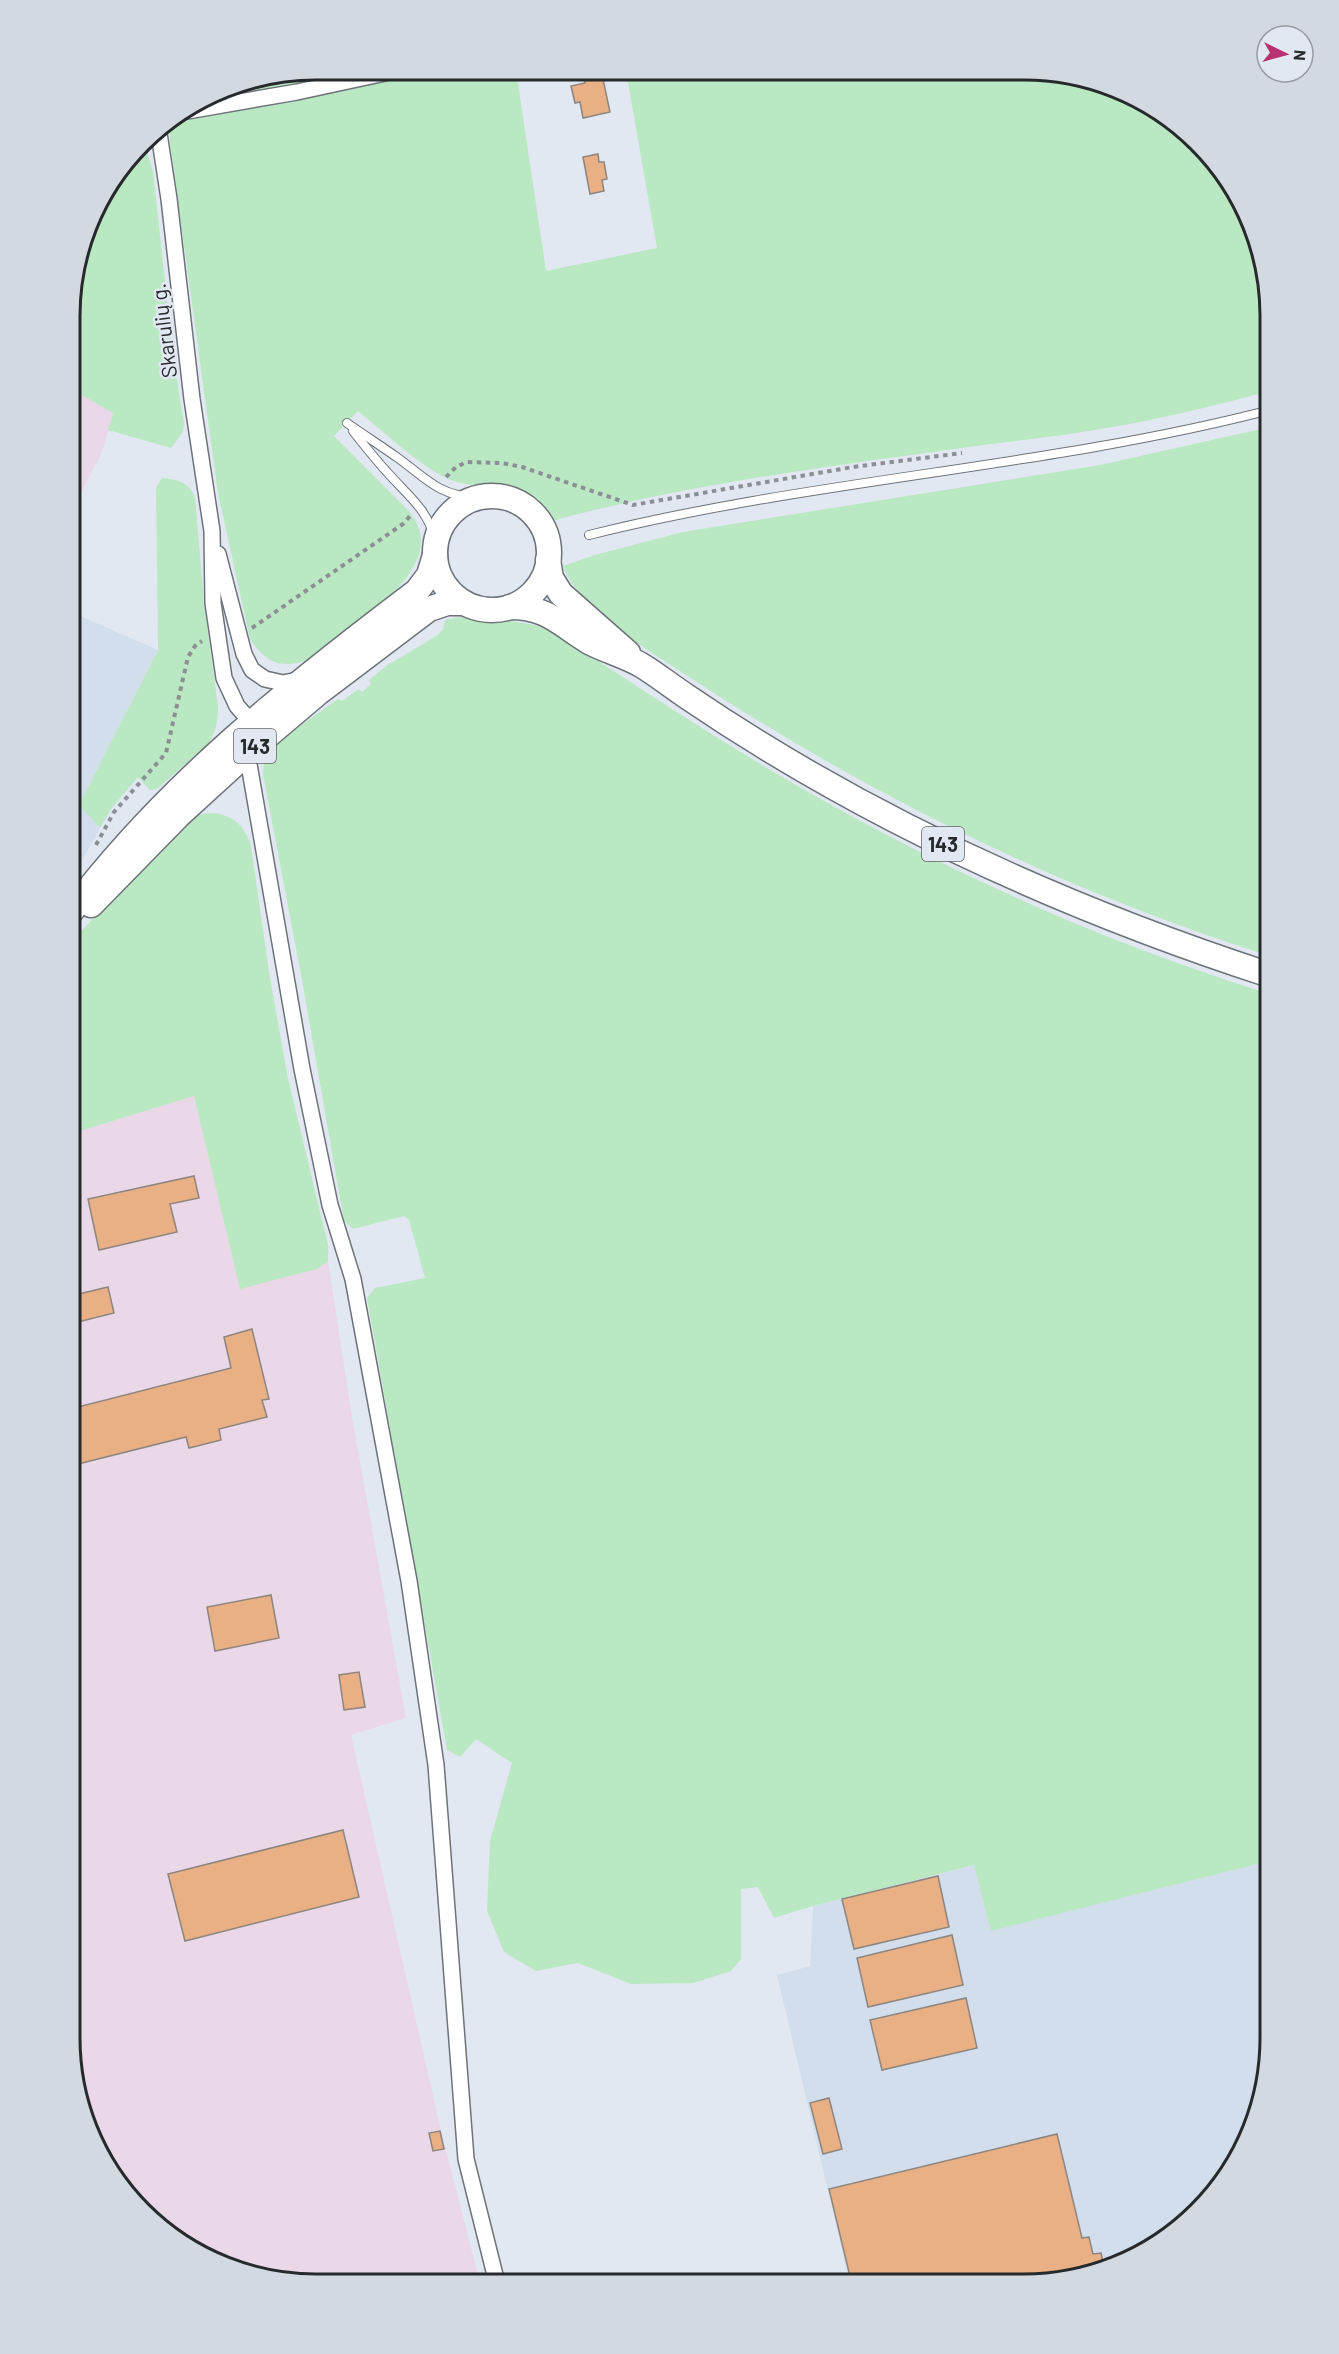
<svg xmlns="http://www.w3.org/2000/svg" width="1339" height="2354" font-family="Barlow,sans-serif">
	<rect width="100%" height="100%" fill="#e2e8f1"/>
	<g fill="#d3deed">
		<polygon points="71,612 158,650 79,805 100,828 79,866 70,877"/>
		<polygon points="1270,1861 1269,2055 1251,2133 1219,2189 1173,2234 1103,2272 1023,2285 850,2284 777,1975 810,1966 813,1906 975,1865 991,1930"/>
	</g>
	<g fill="#ead7e7">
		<polygon points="71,389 113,413 102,452 71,512"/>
		<polygon points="194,1096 240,1288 317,1269 328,1261 352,1417 406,1718 351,1735 440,2126 480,2283 283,2283 221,2266 165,2234 111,2176 82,2118 69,2038 70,1134"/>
	</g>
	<g fill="#b9e8c2">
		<path d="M316,69l200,1 30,201 111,-23 -31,-177 445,3 61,20 54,36 42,48 29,58 13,80v75c-54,14 -108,28 -164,37 -43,8 -86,12 -130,18 -142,20 -285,37 -424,75 -35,-57 -67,-22 -110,-45 -29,-16 -58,-44 -84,-65l-24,25 74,74c7,9 12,17 13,29 2,47 -79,95 -113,121 -27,9 -42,3 -58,-21l-32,-146 -48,-350 -1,-23 52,-32z"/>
		<polygon points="144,142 153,171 173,356 184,423 183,432 171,448 108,430 113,413 71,389 71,284 95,206"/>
		<path d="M1270,427v529c-208,-65 -405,-163 -587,-283 -38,-25 -104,-64 -120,-107l32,-11 88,-23 417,-67z"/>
		<path d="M162,478c16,2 26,3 33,19l9,107 14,102c0,15 -2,26 -10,38l-51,45 -7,1 -12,-13 -27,32 -11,19 -21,-23 79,-155 -2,-162z"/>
		<path d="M460,617c31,4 61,2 90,13 69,44 137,90 207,132 161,97 333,176 513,232v867l-279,70 -17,-66 -161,41 -39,12 -16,-31 -17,2v70l-10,12 -38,12 -62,1 -53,-21 -42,8 -32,-19 -17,-41 3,-70 22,-78 -36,-24 -16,18 -13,-7 -80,-452 8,-10 50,-10 -16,-58 -5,-4 -51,13 -9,-8 -42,-241 -39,-206 1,-15 6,-12 68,-48 4,2 17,-12 3,3 9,-8 -2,-4 17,-14 52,-31 5,-6 2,-9z"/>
		<path d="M210,813c22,1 35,12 41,33l18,126 18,102 41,171v16l-11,8 -77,20 -46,-193 -124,38v-191l115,-121 12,-7z"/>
	</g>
	<g fill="#e8b084" stroke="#8d857f" stroke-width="1.5">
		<polygon points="594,76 595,80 603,79 610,112 583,118 580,102 575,103 571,86 585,83 584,78"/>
		<polygon points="598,154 599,162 604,162 607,179 602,180 604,191 590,194 583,157"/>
		<polygon points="194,1176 199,1198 170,1204 177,1232 99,1250 88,1199"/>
		<polygon points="108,1287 114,1313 70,1324 70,1296"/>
		<polygon points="252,1329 269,1399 262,1400 267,1417 219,1429 221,1440 189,1448 186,1437 70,1466 70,1409 231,1368 224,1337"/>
		<polygon points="271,1595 279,1638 215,1651 207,1607"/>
		<polygon points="359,1672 365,1707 344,1710 339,1675"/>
		<polygon points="343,1830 359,1897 185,1941 168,1874"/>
		<polygon points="938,1876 949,1927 854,1949 842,1899"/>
		<polygon points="952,1935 963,1985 868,2007 857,1958"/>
		<polygon points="966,1998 977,2048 882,2070 870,2020"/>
		<polygon points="829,2098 842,2149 823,2154 810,2103"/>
		<polygon points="440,2131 444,2149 433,2151 429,2133"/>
		<polygon points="1057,2134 1082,2238 1089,2237 1093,2254 1101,2253 1105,2271 1023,2285 953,2285 951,2276 916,2285 852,2285 829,2189"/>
	</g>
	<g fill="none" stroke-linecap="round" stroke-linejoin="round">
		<defs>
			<g id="service">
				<path d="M347,423c17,12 34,23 51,35 29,21 40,37 78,40"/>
				<path d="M353,431c11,14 22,28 34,41 22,25 39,35 49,69"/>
				<path d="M589,535c224,-56 457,-67 681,-125"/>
			</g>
			<g id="minor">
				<polyline points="182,112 297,92 399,70"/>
				<polyline points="158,127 169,199 192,399 212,531 213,603 224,678 237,706 251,722 259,724"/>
				<polyline points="218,554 244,654 252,670 265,679 283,683 298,680"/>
				<polyline points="247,753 302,1069 330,1205 353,1279 409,1581 436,1765 466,2159 497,2283"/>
			</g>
			<g id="primary">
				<circle cx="492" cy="553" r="57"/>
				<polyline points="548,560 551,578 561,594 628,653"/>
				<path d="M510,607c39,0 50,18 81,36 16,8 34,13 50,22 15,9 30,21 45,31 179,122 378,212 584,279"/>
				<polyline points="91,905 178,816 247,753 318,693 429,609 447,603 464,603"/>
				<path d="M70,913c97,-129 220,-226 347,-322l12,-16 6,-20"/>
			</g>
		</defs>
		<use href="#service" stroke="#6e737b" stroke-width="10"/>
		<use href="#minor" stroke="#6e737b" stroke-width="18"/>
		<use href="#primary" stroke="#6e737b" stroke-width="27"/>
		<g stroke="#8c9096" stroke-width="4" stroke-dasharray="4.5 4.5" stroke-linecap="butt">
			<polyline points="446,477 456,467 467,462 502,463 522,467 633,505 853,467 962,453"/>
			<polyline points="252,628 403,524 410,516"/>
			<polyline points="96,845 114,812 166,753 188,657 195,646 202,641"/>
		</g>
		<use href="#service" stroke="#fff" stroke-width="8"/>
		<use href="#minor" stroke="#fff" stroke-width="15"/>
		<use href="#primary" stroke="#fff" stroke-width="24"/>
	</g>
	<g text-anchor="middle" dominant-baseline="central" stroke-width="5" stroke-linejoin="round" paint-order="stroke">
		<g fill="#e2e8f1" stroke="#5f6368" stroke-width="1.5">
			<rect x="234" y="729" width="42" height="34" rx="4.5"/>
			<rect x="922" y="827" width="42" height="34" rx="4.5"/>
		</g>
		<g font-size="20" font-weight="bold" fill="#272a2d">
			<text x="255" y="746">143</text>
			<text x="943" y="844">143</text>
		</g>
		<g font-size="21" fill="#272a2d" stroke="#e2e8f1">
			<text transform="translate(163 331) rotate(-97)">Skarulių g.</text>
		</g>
	</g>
	<path d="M0 0H1339V2354H0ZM316 80H1024A236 236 0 0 1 1260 316V2038A236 236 0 0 1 1024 2274H316A236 236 0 0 1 80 2038V316A236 236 0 0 1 316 80Z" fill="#d3d9e1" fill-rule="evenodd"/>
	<path fill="none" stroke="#272a2d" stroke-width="3" d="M316 80H1024A236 236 0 0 1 1260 316V2038A236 236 0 0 1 1024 2274H316A236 236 0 0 1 80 2038V316A236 236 0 0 1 316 80Z"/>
	<g transform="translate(1285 54) rotate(95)"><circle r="28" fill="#e2e8f1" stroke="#979ca3" stroke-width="1.5"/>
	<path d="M0-4.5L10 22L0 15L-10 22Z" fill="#b93171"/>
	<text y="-9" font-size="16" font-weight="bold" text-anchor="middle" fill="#272a2d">N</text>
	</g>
</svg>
